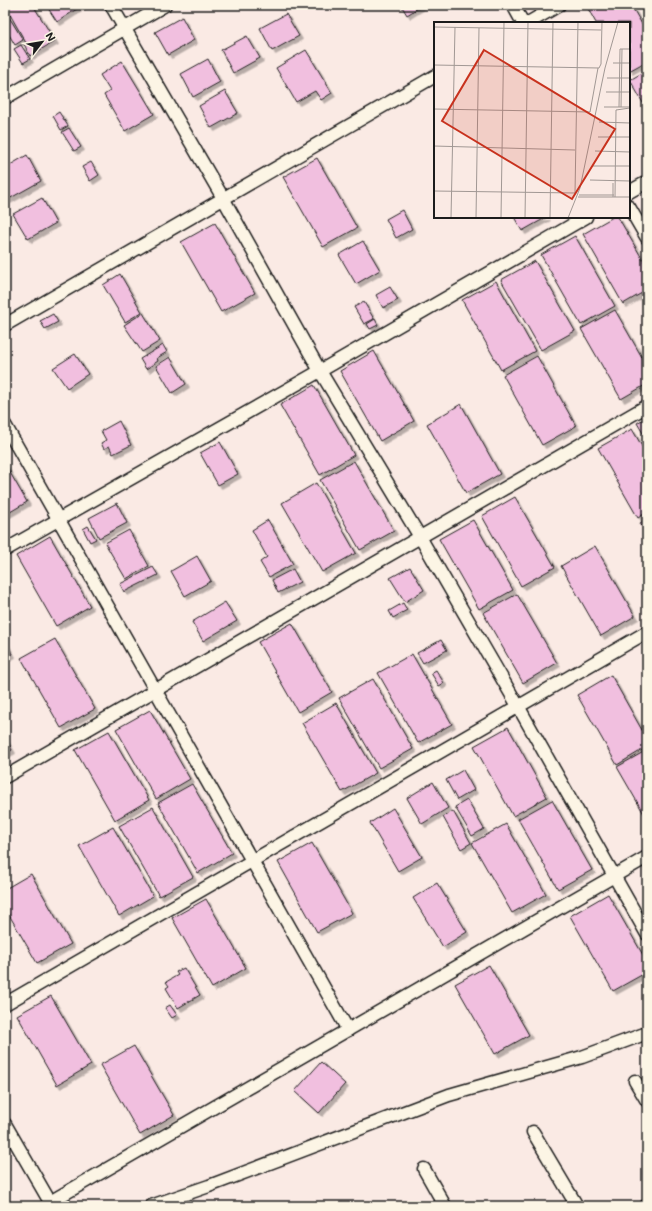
<svg xmlns="http://www.w3.org/2000/svg" width="652" height="1211" font-family="Mali,sans-serif">
	<defs>
		<filter id="shadow"><feDropShadow dx="3.5" dy="3.5" stdDeviation="0" flood-color="#0004"/></filter>
	</defs>
	<rect width="100%" height="100%" fill="#faeae4"/>
	<filter id="ink" filterUnits="userSpaceOnUse"><feTurbulence type="fractalNoise" baseFrequency=".025" numOctaves="2"/><feDisplacementMap in="SourceGraphic" scale="8" xChannelSelector="R" yChannelSelector="G"/><feConvolveMatrix kernelMatrix="1 2 1 2 8 2 1 2 1" color-interpolation-filters="sRGB"/></filter>
	<g filter="url(#ink)">
		<g fill="#f1bfdf" stroke="#1c1c1c" filter="url(#shadow)">
			<polygon points="7,5 33,5 55,41 30,56 24,44 26,43 8,11 5,13 5,6"/>
			<polygon points="46,5 83,5 57,22"/>
			<polygon points="401,5 423,5 407,15"/>
			<polygon points="586,5 631,5 647,33 647,61 629,71 629,23 596,23"/>
			<polygon points="286,14 299,36 272,51 260,28"/>
			<polygon points="9,17 23,40 15,45 5,28 5,20"/>
			<polygon points="182,17 194,40 168,55 155,32"/>
			<polygon points="247,36 260,58 233,73 221,50"/>
			<polygon points="21,45 30,59 23,63 14,49"/>
			<polygon points="306,50 332,93 321,100 315,91 296,102 276,68"/>
			<polygon points="208,59 220,82 193,97 181,74"/>
			<polygon points="122,61 154,114 125,131 104,95 110,91 100,75"/>
			<polygon points="647,70 647,110 630,80"/>
			<polygon points="225,91 238,113 211,128 199,106"/>
			<polygon points="59,112 68,126 61,130 53,116"/>
			<polygon points="69,128 81,147 74,151 62,132"/>
			<polygon points="27,155 41,181 7,200 5,196 5,168"/>
			<polygon points="317,158 357,228 323,247 283,177"/>
			<polygon points="91,162 99,175 90,181 82,167"/>
			<polygon points="42,198 56,223 28,239 13,214"/>
			<polygon points="402,210 412,229 396,238 386,219"/>
			<polygon points="514,217 547,217 522,231"/>
			<polygon points="613,217 618,217 647,267 647,290 623,304 583,234"/>
			<polygon points="215,223 255,293 221,312 181,242"/>
			<polygon points="575,236 615,306 581,325 541,255"/>
			<polygon points="363,241 380,270 356,284 339,255"/>
			<polygon points="535,261 575,331 541,350 501,280"/>
			<polygon points="120,274 142,312 125,322 103,285"/>
			<polygon points="496,281 535,351 501,370 462,300"/>
			<polygon points="390,287 398,300 383,308 376,295"/>
			<polygon points="364,302 374,319 364,324 354,307"/>
			<polygon points="615,310 647,366 647,384 621,399 581,329"/>
			<polygon points="143,313 160,341 142,352 124,325"/>
			<polygon points="53,314 58,322 45,329 40,321"/>
			<polygon points="375,319 378,325 370,329 367,324"/>
			<polygon points="163,345 167,352 157,358 158,361 146,369 140,359"/>
			<polygon points="374,351 414,421 380,441 340,371"/>
			<polygon points="75,354 88,374 67,388 53,368"/>
			<polygon points="537,356 576,426 542,445 503,375"/>
			<polygon points="170,357 186,384 172,393 156,366"/>
			<polygon points="314,385 354,455 320,475 280,405"/>
			<polygon points="461,404 500,474 466,493 427,424"/>
			<polygon points="647,417 647,440 637,423"/>
			<polygon points="119,421 131,445 113,454 109,446 104,449 101,443 106,440 101,431"/>
			<polygon points="632,429 647,455 647,512 638,518 598,448"/>
			<polygon points="220,442 238,474 218,485 200,453"/>
			<polygon points="354,461 394,531 360,550 320,480"/>
			<polygon points="5,464 27,502 5,515"/>
			<polygon points="316,483 356,553 322,572 282,503"/>
			<polygon points="515,497 555,567 521,586 482,516"/>
			<polygon points="117,503 127,523 99,538 89,518"/>
			<polygon points="647,519 647,535 640,523"/>
			<polygon points="268,520 293,564 269,577 260,562 267,557 252,530"/>
			<polygon points="473,520 513,590 479,609 439,539"/>
			<polygon points="88,526 96,539 90,542 83,529"/>
			<polygon points="129,530 149,566 126,579 105,543"/>
			<polygon points="50,536 90,606 56,626 16,556"/>
			<polygon points="595,546 635,616 601,636 561,566"/>
			<polygon points="197,556 211,581 185,596 171,571"/>
			<polygon points="153,567 158,575 124,592 120,584"/>
			<polygon points="410,567 424,590 405,602 390,578"/>
			<polygon points="293,569 300,582 278,593 272,580"/>
			<polygon points="517,594 557,663 523,683 483,613"/>
			<polygon points="225,602 237,621 203,641 192,622"/>
			<polygon points="403,603 407,610 393,618 389,611"/>
			<polygon points="292,623 332,692 298,712 258,642"/>
			<polygon points="55,639 95,709 61,728 21,658"/>
			<polygon points="441,640 447,650 423,663 417,653"/>
			<polygon points="5,641 12,654 5,658"/>
			<polygon points="412,654 452,724 418,743 378,673"/>
			<polygon points="436,670 444,683 439,686 431,673"/>
			<polygon points="611,675 647,739 647,747 617,765 577,695"/>
			<polygon points="373,679 413,749 379,768 339,698"/>
			<polygon points="336,703 376,773 342,792 302,723"/>
			<polygon points="150,710 190,779 156,799 116,729"/>
			<polygon points="508,727 547,797 513,816 474,746"/>
			<polygon points="109,731 149,800 115,820 75,750"/>
			<polygon points="5,738 12,750 5,754"/>
			<polygon points="647,750 647,819 617,767"/>
			<polygon points="463,770 474,790 457,800 446,780"/>
			<polygon points="433,782 448,808 422,824 407,798"/>
			<polygon points="192,784 232,853 198,873 158,803"/>
			<polygon points="467,800 484,829 472,836 455,807"/>
			<polygon points="552,800 592,870 558,889 518,819"/>
			<polygon points="153,807 193,877 159,896 119,826"/>
			<polygon points="393,808 422,857 398,871 370,823"/>
			<polygon points="453,811 471,843 461,849 443,817"/>
			<polygon points="506,824 546,894 512,913 472,843"/>
			<polygon points="113,827 153,896 119,916 79,846"/>
			<polygon points="312,843 352,913 317,932 278,862"/>
			<polygon points="31,874 71,944 37,963 5,908 5,889"/>
			<polygon points="437,883 467,932 443,947 413,898"/>
			<polygon points="608,894 647,962 647,972 613,991 570,916"/>
			<polygon points="206,899 246,968 212,988 172,918"/>
			<polygon points="489,965 529,1035 495,1054 455,984"/>
			<polygon points="184,968 200,995 178,1008 166,988 169,986 166,982 178,975 176,972"/>
			<polygon points="51,996 91,1065 57,1085 17,1015"/>
			<polygon points="170,1005 177,1015 172,1018 165,1008"/>
			<polygon points="134,1046 174,1115 140,1135 100,1065"/>
			<polygon points="321,1062 345,1084 319,1113 295,1091"/>
		</g>
		<g fill="none" stroke-linecap="round" stroke-linejoin="round">
			<defs>
				<g id="minor">
					<polyline points="111,5 223,198 320,371 420,537 518,706 647,934"/>
					<polyline points="513,5 523,23"/>
					<polyline points="528,23 559,5"/>
					<polyline points="5,98 165,5"/>
					<polyline points="629,192 647,182"/>
					<polyline points="629,207 647,238"/>
					<polyline points="5,325 435,76"/>
					<polyline points="5,425 348,1030"/>
					<polyline points="5,550 320,371 586,217"/>
					<polyline points="5,777 647,406"/>
					<polyline points="5,1004 647,632"/>
					<polyline points="635,1081 647,1101"/>
					<polyline points="5,1124 50,1202 647,857"/>
					<polyline points="533,1132 577,1206"/>
					<polyline points="424,1169 445,1206"/>
					<polyline points="151,1206 209,1186 449,1095 582,1057 647,1033"/>
					<polyline points="646,1206 647,1206"/>
				</g>
			</defs>
			<use href="#minor" stroke="#1c1c1c" stroke-width="15"/>
			<use href="#minor" stroke="#fcf5e5" stroke-width="12"/>
		</g>
	</g>
	<g transform="translate(434 22)">
		<rect width="196" height="196" fill="#faeae4"/>
		<path fill="none" stroke="#a19894" stroke-width="1" d="M0,5l167,3M179,41h17M0,43l165,3 2,-4 1,-42M173,56h23M172,70h24M170,85h26M185,85l1,-58h10M187,85l1,-58M0,87l156,3 8,-44M165,100l31,1M164,115h32M0,124l141,4M161,129l35,1M159,144h37M156,158l40,1M0,169l141,2 3,-171M145,173h35M144,175h52M179,175v-14M181,175l1,-87 14,-2M17,196l4,-191M42,196l3,-190M67,196l3,-196M91,196l3,-196M116,196l3,-196M134,196l12,-30 25,-120 13,-46"/>
		<path fill="#c8321e" fill-opacity="0.15" stroke="#c8321e" stroke-width="2" d="M50,28l131,79 -43,70 -130,-78z"/>
		<rect width="196" height="196" fill="none" stroke="#1c1c1c" stroke-width="2"/>
	</g>
	<rect width="652" height="1211" fill="none" stroke="#fcf5e5" stroke-width="20"/>
	<rect x="10" y="10" width="632" height="1191" fill="none" stroke="#1c1c1c" stroke-width="1.5" filter="url(#ink)"/>
	<g transform="translate(42 42) rotate(59)" stroke="#fcf5e5" stroke-width="3" paint-order="stroke">
	<path d="M0-3L7 15L0 10L-7 15Z" fill="#1c1c1c"/>
	<text y="-6" font-size="11" font-weight="bold" text-anchor="middle" fill="#1c1c1c">N</text>
	</g>
</svg>
